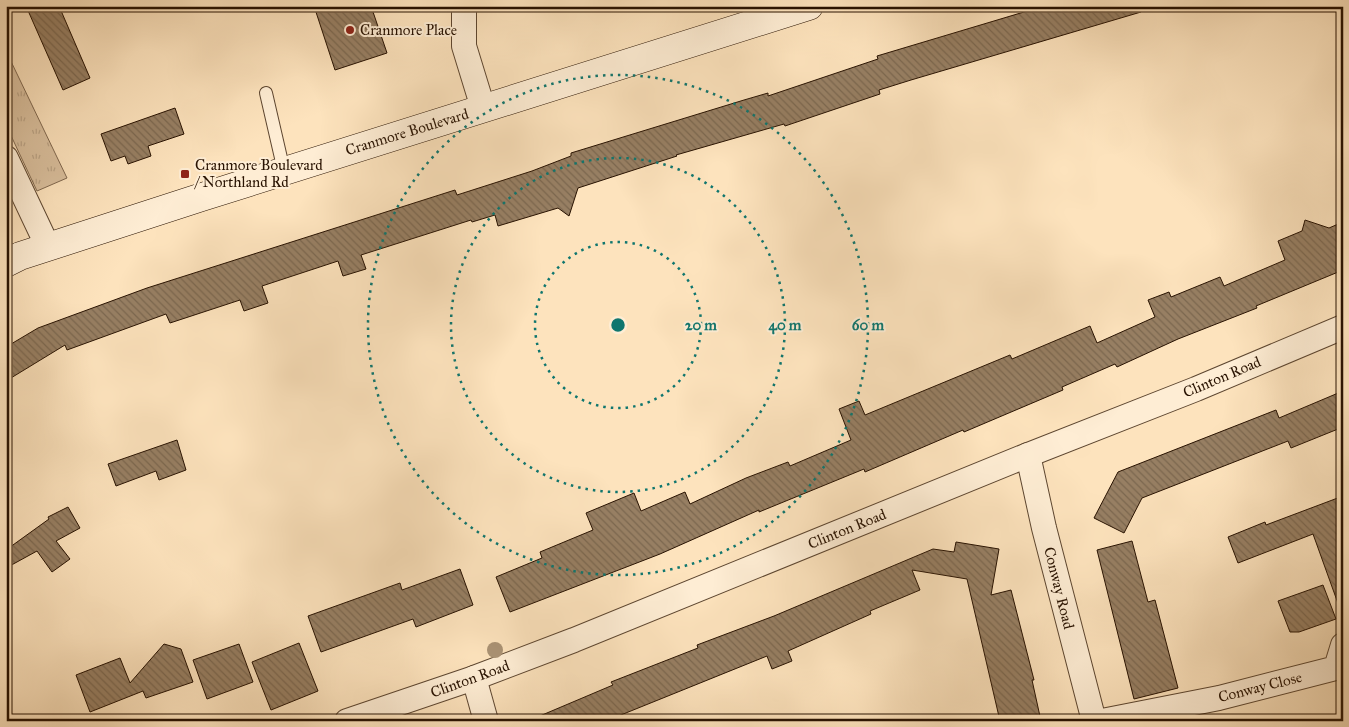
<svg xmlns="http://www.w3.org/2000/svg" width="1349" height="727" font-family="'IM FELL Great Primer',serif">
	<defs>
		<pattern id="grass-tufts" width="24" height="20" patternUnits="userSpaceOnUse" patternTransform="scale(1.25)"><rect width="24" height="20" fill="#d9bf9d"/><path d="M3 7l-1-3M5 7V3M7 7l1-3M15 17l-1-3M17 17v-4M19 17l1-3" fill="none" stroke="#baa385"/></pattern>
		<pattern id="building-back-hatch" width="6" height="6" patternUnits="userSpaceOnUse" patternTransform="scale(1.25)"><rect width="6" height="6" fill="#977f63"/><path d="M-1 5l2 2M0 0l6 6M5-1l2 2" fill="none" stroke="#7b674f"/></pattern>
	</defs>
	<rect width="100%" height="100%" fill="#fde3bd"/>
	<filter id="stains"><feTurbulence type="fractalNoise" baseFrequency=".004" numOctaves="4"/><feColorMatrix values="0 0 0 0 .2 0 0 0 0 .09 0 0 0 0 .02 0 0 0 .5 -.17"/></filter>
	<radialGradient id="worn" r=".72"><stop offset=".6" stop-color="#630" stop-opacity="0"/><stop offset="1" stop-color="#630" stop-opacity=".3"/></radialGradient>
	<polygon fill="url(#grass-tufts)" stroke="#80684f" points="6,51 67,178 37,191 6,125"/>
	<g fill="url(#building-back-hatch)" stroke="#281201">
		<polygon points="26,6 59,6 90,78 63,90"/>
		<polygon points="314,6 371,6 387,53 335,70"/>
		<polygon points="1044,6 1140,6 1141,12 911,80 879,90 880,94 785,126 784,124 676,155 677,156 578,188 569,216 558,208 498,226 495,215 472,222 471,220 361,255 366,269 343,276 338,261 262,286 268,303 244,311 240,300 170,323 166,314 67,350 65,345 6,381 6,347 38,328 147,288 455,190 457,195 532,171 571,156 571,153 744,100 768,93 768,96 878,59 877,56"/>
		<polygon points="175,108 184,134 148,146 151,156 128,164 125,156 111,161 101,134"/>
		<polygon points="1305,220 1329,228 1343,222 1343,270 1256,306 1257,308 1178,339 1117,367 1115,364 1062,387 1063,390 964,432 963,430 865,472 864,469 759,512 759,510 660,554 510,612 496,577 542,558 540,552 593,530 586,513 634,493 641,511 685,492 690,504 746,478 788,462 790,466 851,440 839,409 859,401 865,415 1010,355 1012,359 1090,326 1097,343 1155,317 1148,300 1169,292 1171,297 1220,277 1224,286 1285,260 1278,241 1302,231"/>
		<polygon points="1343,391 1343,427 1291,448 1288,441 1142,498 1124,533 1094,518 1118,472 1276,410 1279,418"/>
		<polygon points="177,440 186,470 159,480 156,471 116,486 108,464"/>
		<polygon points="1343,496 1343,609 1340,609 1313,534 1238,563 1228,537 1265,522 1266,525"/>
		<polygon points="68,507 80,528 56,541 70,559 52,572 37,551 6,568 6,550 49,519 48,517"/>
		<polygon points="1132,541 1148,602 1155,600 1178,688 1134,699 1097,550"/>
		<polygon points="956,542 999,549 991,595 1011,590 1034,680 1032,680 1041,721 1000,721 967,579 912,570 920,590 870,611 871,614 788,651 792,661 772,669 767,656 606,721 528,721 613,685 611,682 698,648 697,645 774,616 933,549 954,552"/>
		<polygon points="460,569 473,605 416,627 413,619 321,652 308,616 400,583 402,590"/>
		<polygon points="1323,585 1336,619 1299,632 1290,632 1278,601"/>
		<polygon points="299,643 318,691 271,710 252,662"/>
		<polygon points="164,644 181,649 193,682 146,698 143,691 90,712 76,675 120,658 130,683"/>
		<polygon points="239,644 253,682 207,699 193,660"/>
	</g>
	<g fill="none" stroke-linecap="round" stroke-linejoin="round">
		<defs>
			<polyline id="lane" points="266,93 284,171"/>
			<g id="street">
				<polyline points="464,6 464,46 483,108"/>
				<polyline points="6,158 48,247"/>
				<polyline points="1028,455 1044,528 1094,721"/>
				<polyline points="474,678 486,721"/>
				<polyline points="347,721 474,678 574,640 1028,455 1196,389 1343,327"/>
				<polyline points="1102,721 1219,698 1336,668 1343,645"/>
			</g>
			<polyline id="secondary" points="6,263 20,256 202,197 809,6"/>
		</defs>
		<use href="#lane" stroke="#5d4630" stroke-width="14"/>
		<use href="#street" stroke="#5d4630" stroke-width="26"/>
		<use href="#secondary" stroke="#281201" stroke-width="29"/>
		<use href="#lane" stroke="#feedd4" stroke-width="12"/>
		<use href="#street" stroke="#feedd4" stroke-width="24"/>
		<use href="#secondary" stroke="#feedd4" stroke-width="28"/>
	</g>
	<circle fill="#aa9274" cx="495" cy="650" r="8"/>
	<g fill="none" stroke="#0f766e" stroke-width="2.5" stroke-dasharray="2.5 5">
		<circle cx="618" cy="325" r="83"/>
		<circle cx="618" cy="325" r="167"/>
		<circle cx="618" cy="325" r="250"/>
	</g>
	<g fill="#8f2418" stroke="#feedd4" stroke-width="2">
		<circle cx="350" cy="30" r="5"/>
		<rect x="180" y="169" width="10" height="10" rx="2.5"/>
	</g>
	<g text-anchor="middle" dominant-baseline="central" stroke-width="4" stroke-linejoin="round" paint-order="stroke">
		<g font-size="15" fill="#281201" stroke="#feedd4" text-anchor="start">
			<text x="360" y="30">Cranmore Place</text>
			<text x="195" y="165">Cranmore Boulevard<tspan x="195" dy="17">/ Northland Rd</tspan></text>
		</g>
		<g font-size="15" fill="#281201" stroke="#feedd4">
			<text transform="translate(407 132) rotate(-17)">Cranmore Boulevard</text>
			<text transform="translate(1222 377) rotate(-23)">Clinton Road</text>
			<text transform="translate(847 529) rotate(-22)">Clinton Road</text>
			<text transform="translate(1059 588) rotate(76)">Conway Road</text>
			<text transform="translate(470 679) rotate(-20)">Clinton Road</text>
			<text transform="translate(1260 687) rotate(-14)">Conway Close</text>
		</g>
	</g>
	<circle cx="618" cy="325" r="8" fill="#0f766e" stroke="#feedd4" stroke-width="2.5"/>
	<g font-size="15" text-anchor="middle" font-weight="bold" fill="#0f766e" stroke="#feedd4" stroke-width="4" stroke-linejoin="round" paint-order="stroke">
		<text x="701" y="330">20 m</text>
		<text x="785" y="330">40 m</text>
		<text x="868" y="330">60 m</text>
	</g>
	<rect width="1349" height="727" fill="none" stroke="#fde3bd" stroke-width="25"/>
	<rect x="8" y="8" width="1334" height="712" fill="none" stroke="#281201" stroke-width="2.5"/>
	<rect x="12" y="12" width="1324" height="702" fill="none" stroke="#281201"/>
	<rect width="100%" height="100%" filter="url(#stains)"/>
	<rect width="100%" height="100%" fill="url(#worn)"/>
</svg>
